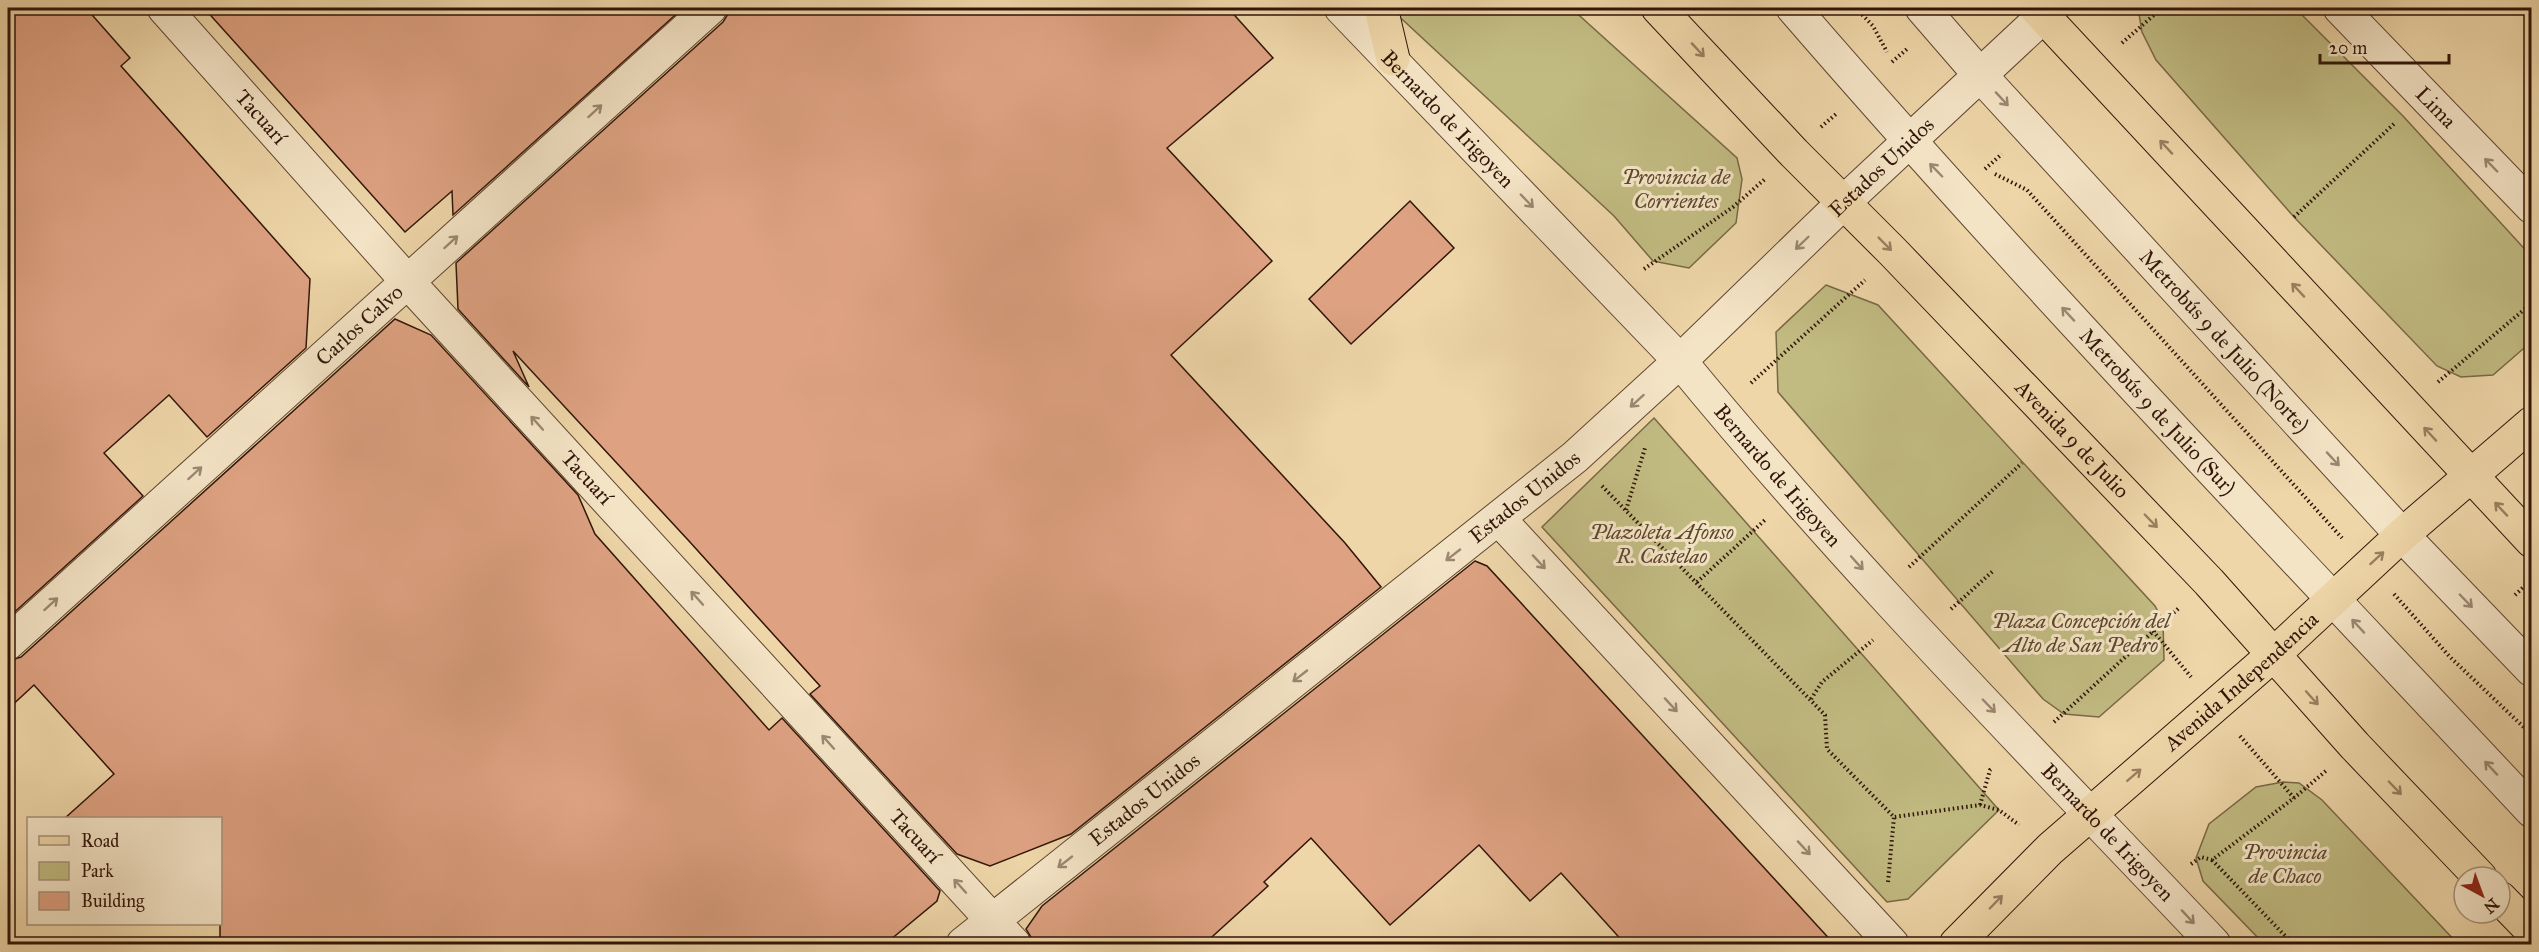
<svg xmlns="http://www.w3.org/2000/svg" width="2539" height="952" font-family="'IM FELL Great Primer',serif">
	<rect width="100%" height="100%" fill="#eed6a8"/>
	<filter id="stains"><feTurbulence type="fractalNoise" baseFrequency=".00333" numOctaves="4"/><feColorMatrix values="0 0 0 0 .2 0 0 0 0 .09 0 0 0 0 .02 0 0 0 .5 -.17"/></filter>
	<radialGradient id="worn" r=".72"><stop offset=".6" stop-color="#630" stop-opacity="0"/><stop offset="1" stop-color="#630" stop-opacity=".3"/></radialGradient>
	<g fill="#c1bb82" stroke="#796846" stroke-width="1.5">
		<polygon points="1390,8 1571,8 1737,158 1742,179 1736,223 1689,268 1653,261 1614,216"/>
		<polygon points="2138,8 2295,8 2403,116 2531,256 2531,342 2493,375 2461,377 2437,366 2294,217 2156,60 2142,32"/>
		<polygon points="1826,285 1878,305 2155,606 2163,621 2164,660 2099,717 2064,714 2043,699 1778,392 1776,332"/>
		<polygon points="1654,418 1999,810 1908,899 1887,902 1542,527"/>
		<polygon points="2283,782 2299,783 2322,800 2458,944 2264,944 2203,881 2196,858 2209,824 2256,787"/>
	</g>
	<g fill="#dea282" stroke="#311509" stroke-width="1.5">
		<polygon points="8,8 86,8 130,58 121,66 310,279 306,348 207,437 169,395 104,453 143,496 8,618"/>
		<polygon points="204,8 683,8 453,215 452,191 405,232"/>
		<polygon points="728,8 1228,8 1273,58 1167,148 1272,261 1171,355 1345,543 1381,587 1071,834 990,866 957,854 810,694 820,686 689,541 513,351 529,387 458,309 456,263 723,22 728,14"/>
		<polygon points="1410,201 1454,248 1351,344 1309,299"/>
		<polygon points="395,319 431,335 578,495 595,534 666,614 769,730 782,718 940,891 937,901 884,945 220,945 220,819 64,819 114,774 34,685 8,709 8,661 21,657"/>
		<polygon points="1475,561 1487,566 1835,945 1626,945 1561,873 1530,901 1479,845 1390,925 1311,838 1264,882 1268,886 1203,945 1032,945 1032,939 1026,929 1042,906"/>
	</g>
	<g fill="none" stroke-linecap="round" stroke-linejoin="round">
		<defs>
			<g id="minor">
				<path id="s1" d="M164,8l243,273 607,663"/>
				<path id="s2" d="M1341,8l339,353c167,204 353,392 534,583"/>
				<path id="s3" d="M1793,8c238,275 490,537 739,803"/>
				<path id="s4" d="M1922,8l58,67 422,460 130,135"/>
				<path id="s5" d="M2340,8l192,199"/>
				<polyline points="1499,519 1892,944"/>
				<path id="s6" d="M8,643l702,-635"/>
				<path id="s7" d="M963,944l612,-487 105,-96 164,-159 208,-194"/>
			</g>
			<g id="major">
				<path id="s8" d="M1956,944l94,-95 223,-194 129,-120 130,-112"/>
			</g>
			<g id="highway">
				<polyline points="1381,8 1393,59"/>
				<path id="s9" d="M1658,8l136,145 99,99 316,330 146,164 125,131"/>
				<polyline points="2036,8 2532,541"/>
				<polyline points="2500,898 2532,931"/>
			</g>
		</defs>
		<use href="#minor" stroke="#604531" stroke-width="35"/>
		<use href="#major" stroke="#311509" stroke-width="35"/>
		<use href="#highway" stroke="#311509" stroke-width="35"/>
		<g stroke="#311509" stroke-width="4" stroke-dasharray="1.5 3" stroke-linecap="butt">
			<polyline points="1856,8 1873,26 1887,52"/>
			<polyline points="2122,43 2162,8"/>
			<polyline points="1892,62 1907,49"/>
			<polyline points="1821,127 1836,114"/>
			<polyline points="1985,169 2002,154"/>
			<polyline points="1995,174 2027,190 2342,538"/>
			<polyline points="2294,217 2396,122"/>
			<polyline points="1644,269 1733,207 1765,179"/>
			<polyline points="2438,382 2532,303"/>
			<polyline points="1751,383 1865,280"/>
			<polyline points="1602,486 1825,715 1827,749 1894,817 1980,805 1999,810 2019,825"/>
			<polyline points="1626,510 1645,448"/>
			<polyline points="1909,567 2022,463"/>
			<polyline points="1697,582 1765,520"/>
			<polyline points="2394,594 2450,657 2532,735"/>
			<polyline points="2515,595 2531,580"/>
			<polyline points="1951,609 1993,571"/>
			<polyline points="2153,631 2191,677"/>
			<polyline points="1811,699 1822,682 1873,640"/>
			<polyline points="2054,722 2179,608"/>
			<polyline points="2240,736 2294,798"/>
			<polyline points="1980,805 1990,770 1993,768"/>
			<polyline points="2212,860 2293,944"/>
			<polyline points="2191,864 2201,857 2212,860 2294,798 2327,770"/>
			<polyline points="1888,882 1894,817"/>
		</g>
		<use href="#minor" stroke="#f4e4c6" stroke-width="33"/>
		<use href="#major" stroke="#eed6a8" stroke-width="33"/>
		<use href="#highway" stroke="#eed6a8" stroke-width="33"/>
	</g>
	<defs><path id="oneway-shaft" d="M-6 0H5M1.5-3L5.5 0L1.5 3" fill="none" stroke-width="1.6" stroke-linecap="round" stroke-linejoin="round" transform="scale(1.5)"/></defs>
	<g stroke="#997f60">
		<use href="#oneway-shaft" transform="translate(1698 50) rotate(47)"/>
		<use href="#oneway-shaft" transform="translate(2166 147) rotate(-133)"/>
		<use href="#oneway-shaft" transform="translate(1885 244) rotate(45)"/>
		<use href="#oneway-shaft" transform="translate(2298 290) rotate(-133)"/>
		<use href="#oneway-shaft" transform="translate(2430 434) rotate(-133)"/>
		<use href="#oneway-shaft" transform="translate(2501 509) rotate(-133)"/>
		<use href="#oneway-shaft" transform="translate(2151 521) rotate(46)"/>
		<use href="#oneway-shaft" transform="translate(2377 558) rotate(-42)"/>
		<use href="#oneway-shaft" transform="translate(2312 698) rotate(48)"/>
		<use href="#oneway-shaft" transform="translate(2134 775) rotate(-41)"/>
		<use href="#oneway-shaft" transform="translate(2395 788) rotate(46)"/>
		<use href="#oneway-shaft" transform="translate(1996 902) rotate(-46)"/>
	</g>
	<g stroke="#9c8771">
		<use href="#oneway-shaft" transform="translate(2002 99) rotate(47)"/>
		<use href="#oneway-shaft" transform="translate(595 111) rotate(-42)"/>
		<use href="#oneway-shaft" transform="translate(2491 165) rotate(-134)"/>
		<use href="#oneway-shaft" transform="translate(1936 170) rotate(-134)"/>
		<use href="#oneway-shaft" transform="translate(1527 201) rotate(46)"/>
		<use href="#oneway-shaft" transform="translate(451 242) rotate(-42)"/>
		<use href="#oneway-shaft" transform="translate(1802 243) rotate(136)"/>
		<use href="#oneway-shaft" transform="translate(2068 314) rotate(-133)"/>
		<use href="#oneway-shaft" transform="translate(1637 401) rotate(138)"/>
		<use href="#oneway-shaft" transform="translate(537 423) rotate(-132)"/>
		<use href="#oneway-shaft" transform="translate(2333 459) rotate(47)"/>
		<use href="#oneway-shaft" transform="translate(195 473) rotate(-42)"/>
		<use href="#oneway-shaft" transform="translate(1453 555) rotate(142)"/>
		<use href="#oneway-shaft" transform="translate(1539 562) rotate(47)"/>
		<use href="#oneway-shaft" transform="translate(1857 563) rotate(48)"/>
		<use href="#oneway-shaft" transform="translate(697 598) rotate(-132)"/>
		<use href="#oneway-shaft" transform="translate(2466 601) rotate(46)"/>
		<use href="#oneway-shaft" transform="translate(51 604) rotate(-42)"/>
		<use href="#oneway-shaft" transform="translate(2358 626) rotate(-133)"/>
		<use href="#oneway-shaft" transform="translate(1300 676) rotate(142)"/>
		<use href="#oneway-shaft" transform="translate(1671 705) rotate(47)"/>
		<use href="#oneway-shaft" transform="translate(1989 706) rotate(46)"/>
		<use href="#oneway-shaft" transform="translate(828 742) rotate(-132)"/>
		<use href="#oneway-shaft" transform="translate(2491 768) rotate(-133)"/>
		<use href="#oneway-shaft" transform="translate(1804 848) rotate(47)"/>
		<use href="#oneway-shaft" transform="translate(1065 862) rotate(142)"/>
		<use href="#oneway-shaft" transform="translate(960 886) rotate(-132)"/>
		<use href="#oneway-shaft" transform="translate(2188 917) rotate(47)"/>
	</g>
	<g text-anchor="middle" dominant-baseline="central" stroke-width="6" stroke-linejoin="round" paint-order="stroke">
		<g font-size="21" fill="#311509" stroke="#f4e4c6">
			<text stroke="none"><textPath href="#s5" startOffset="138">Lima</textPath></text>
			<text stroke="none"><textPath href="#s1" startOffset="146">Tacuarí</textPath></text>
			<text stroke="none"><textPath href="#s2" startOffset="154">Bernardo de Irigoyen</textPath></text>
			<text stroke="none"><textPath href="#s7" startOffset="1204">Estados Unidos</textPath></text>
			<text stroke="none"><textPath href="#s6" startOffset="474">Carlos Calvo</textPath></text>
			<text stroke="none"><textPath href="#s4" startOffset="450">Metrobús 9 de Julio (Norte)</textPath></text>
			<text stroke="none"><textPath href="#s3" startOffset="544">Metrobús 9 de Julio (Sur)</textPath></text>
			<text stroke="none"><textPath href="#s9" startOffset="598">Avenida 9 de Julio</textPath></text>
			<text stroke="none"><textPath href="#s2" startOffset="640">Bernardo de Irigoyen</textPath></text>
			<text stroke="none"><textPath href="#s1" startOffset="632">Tacuarí</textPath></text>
			<text stroke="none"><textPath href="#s7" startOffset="718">Estados Unidos</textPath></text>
			<text stroke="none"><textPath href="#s8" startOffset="388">Avenida Independencia</textPath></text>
			<text stroke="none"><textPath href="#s7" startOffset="232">Estados Unidos</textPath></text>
			<text stroke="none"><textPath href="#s2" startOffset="1126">Bernardo de Irigoyen</textPath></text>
			<text stroke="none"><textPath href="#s1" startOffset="1118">Tacuarí</textPath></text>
		</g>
		<g font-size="21" font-style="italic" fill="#5c472d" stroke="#f4e4c6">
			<text x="1676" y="177">Provincia de<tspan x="1676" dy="24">Corrientes</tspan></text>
			<text x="1662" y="532">Plazoleta Afonso<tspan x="1662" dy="24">R. Castelao</tspan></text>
			<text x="2081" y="621">Plaza Concepción del<tspan x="2081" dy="24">Alto de San Pedro</tspan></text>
			<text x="2285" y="852">Provincia<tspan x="2285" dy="24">de Chaco</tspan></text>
		</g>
	</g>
	<rect width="2539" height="952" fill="none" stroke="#eed6a8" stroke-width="30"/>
	<rect x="9" y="9" width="2521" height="934" fill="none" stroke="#311509" stroke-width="3"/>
	<rect x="15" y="15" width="2509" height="922" fill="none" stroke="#311509" stroke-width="1.5"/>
	<rect x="27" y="817" width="195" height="108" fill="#f4e4c6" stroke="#a6917a" stroke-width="1.5"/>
	<rect x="39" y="836" width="30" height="9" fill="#eed6a8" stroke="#a6917a" stroke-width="1.5"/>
	<text x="81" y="847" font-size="18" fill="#311509">Road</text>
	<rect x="39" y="862" width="30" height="18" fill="#c1bb82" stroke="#a6917a" stroke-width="1.5"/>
	<text x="81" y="877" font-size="18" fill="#311509">Park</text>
	<rect x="39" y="892" width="30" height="18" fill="#dea282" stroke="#a6917a" stroke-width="1.5"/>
	<text x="81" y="907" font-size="18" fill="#311509">Building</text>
	<g transform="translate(2482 895) rotate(139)"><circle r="28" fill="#f4e4c6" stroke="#a6917a" stroke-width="1.5"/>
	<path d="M0-4.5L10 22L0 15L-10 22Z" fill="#8f2418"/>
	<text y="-9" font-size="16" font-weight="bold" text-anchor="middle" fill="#311509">N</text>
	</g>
	<path d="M2320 54v9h129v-9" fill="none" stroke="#311509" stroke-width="3"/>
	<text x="2329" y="54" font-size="18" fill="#311509" stroke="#f4e4c6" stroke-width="4.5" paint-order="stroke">20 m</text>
	<rect width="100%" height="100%" filter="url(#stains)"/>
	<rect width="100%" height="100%" fill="url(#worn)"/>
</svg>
